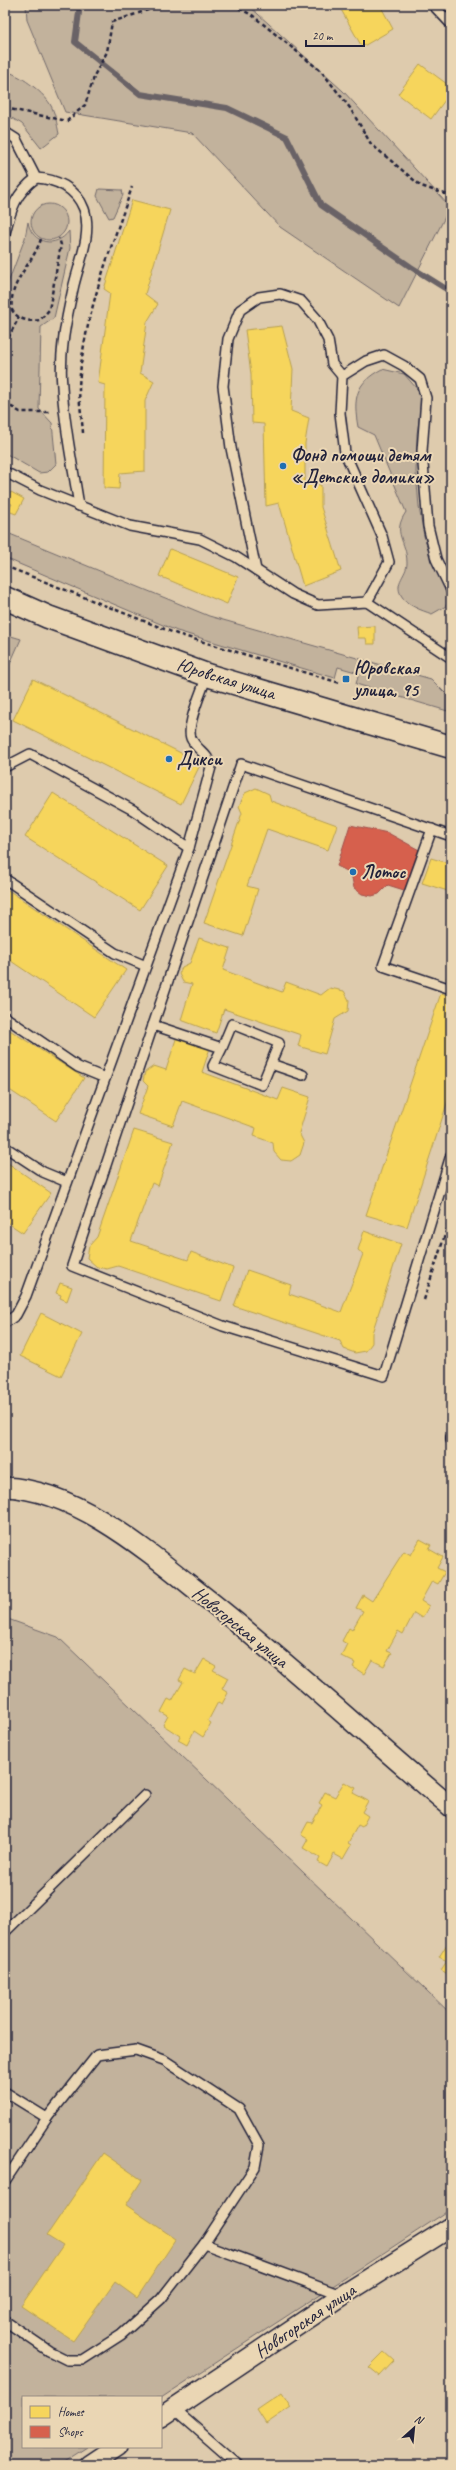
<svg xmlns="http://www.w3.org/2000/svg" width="456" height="2470" font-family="Caveat,sans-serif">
	<rect width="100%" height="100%" fill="#decbad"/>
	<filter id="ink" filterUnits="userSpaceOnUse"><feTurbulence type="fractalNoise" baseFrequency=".025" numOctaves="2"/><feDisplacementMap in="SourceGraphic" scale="8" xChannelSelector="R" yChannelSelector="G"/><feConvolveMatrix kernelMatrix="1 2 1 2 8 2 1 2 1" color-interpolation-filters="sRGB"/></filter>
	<g filter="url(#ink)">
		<g fill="#c2b29c" stroke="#726a6c">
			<polygon points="26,5 248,5 343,91 450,207 399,308 280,227 192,133 65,112 27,20"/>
			<path d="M5,71c14,3 37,20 45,33 5,8 7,20 9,30l-18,14 -19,-24 -17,-10z"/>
			<polygon points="99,189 122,190 123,195 113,217 109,218 97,196"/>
			<circle cx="49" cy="222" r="18"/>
			<path d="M28,222c4,22 28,27 41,9l1,17 -16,70 -13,9 -2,82 13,14 4,41 -8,8 -9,1 -34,-20v-162l20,-53z"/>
			<path d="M382,369l22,5 14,16 4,10 -5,34 -1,38 3,35 5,29 25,64 -3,6 -14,8c-11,-4 -25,-8 -31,-19 -7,-13 6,-20 6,-32 0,-23 -16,-29 -1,-51l-32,-77 -16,-8c-5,-28 -3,-44 24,-58z"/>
			<polygon points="5,532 209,616 431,679 451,699 451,712 356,684 359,673 338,667 335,678 177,631 5,558"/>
			<polygon points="11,636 21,639 5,675 5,640"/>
			<polygon points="5,1618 58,1637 451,2014 451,2209 161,2398 23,2397 23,2447 87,2447 59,2465 5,2465"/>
		</g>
		<g fill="#f6d55c" stroke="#b69f52">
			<polygon points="380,5 393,29 362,47 339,6"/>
			<polygon points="420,64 451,87 451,92 431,119 398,94"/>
			<polygon points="132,200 170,210 145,294 158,304 147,322 140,373 154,381 145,401 145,471 120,473 119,489 104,488 105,385 98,383 110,293 104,289"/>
			<polygon points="282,326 293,369 291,411 309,418 305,443 305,482 321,485 321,507 341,571 303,586 279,503 266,506 264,424 252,423 251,374 245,330"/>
			<polygon points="11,492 24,499 16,514 8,511 12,504 6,502"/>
			<polygon points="170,549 238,577 227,604 159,576"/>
			<polygon points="375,626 375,644 367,644 366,638 358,638 357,627"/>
			<polygon points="33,679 201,763 181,804 13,720"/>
			<polygon points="256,788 269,794 271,801 337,825 328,850 267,829 247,886 258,889 243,936 204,923 242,813 239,806 245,793"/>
			<polygon points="53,793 168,866 140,910 25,837"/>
			<polygon points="431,858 451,864 451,892 422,883"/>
			<polygon points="5,888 126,970 94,1017 5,957"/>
			<polygon points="199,938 230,948 223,970 282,992 286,982 321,995 330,988 344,991 349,1000 348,1011 335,1019 325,1054 298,1046 301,1035 224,1009 216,1033 181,1020 192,984 183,982 179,974 182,967 190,963"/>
			<polygon points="451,966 451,981 446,979"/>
			<polygon points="441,993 451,996 451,1091 407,1227 366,1215"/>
			<polygon points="5,1027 84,1078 56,1121 5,1087"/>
			<polygon points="177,1036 210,1048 202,1072 278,1100 283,1088 310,1097 299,1133 304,1143 300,1155 291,1161 281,1160 274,1152 273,1143 254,1136 256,1128 182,1101 173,1126 138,1114 148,1086 143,1081 145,1072 154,1066 166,1070"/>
			<polygon points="134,1130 173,1142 158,1186 152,1183 131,1241 188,1260 191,1252 233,1268 221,1301 118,1266 107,1269 97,1267 87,1258 89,1246 97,1237"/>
			<polygon points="5,1161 51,1193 23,1233 5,1221"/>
			<polygon points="364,1231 401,1244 372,1333 372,1343 366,1351 355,1353 344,1349 340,1341 234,1306 247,1270 291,1285 289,1294 341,1312 363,1254 358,1250"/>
			<polygon points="60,1283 72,1287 67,1301 60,1298 61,1295 56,1293"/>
			<polygon points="41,1313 82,1334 61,1376 20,1356"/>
			<polygon points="420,1539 431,1545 429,1549 443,1557 437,1568 445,1572 438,1584 432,1581 421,1601 429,1606 422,1618 414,1613 403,1634 398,1631 387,1651 392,1653 384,1666 372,1660 364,1674 353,1667 355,1663 341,1656 347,1644 342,1641 349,1628 352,1630 363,1611 356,1608 363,1595 372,1601 404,1551 411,1555"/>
			<polygon points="204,1659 216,1666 213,1670 228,1678 222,1689 228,1693 222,1704 218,1702 208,1721 211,1723 203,1737 194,1731 187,1745 178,1740 180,1736 163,1725 168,1716 161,1712 168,1699 172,1701 183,1682 179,1680 185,1669 195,1674"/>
			<polygon points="344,1782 356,1788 353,1793 368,1801 362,1812 368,1816 362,1827 358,1825 348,1843 351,1845 343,1859 334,1854 327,1867 318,1862 320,1858 303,1848 308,1839 301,1835 308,1822 312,1823 322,1805 319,1803 325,1792 335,1797"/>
			<polygon points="447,1944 451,1945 451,1976 441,1970 447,1961 439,1957"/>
			<polygon points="103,2153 142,2180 126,2205 176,2239 137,2298 115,2282 73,2341 21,2306 63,2245 47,2235"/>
			<polygon points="384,2352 394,2361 380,2376 369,2367"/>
			<polygon points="282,2393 291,2407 266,2424 257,2410"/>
		</g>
		<polygon fill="#d6604d" stroke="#a04d48" points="350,825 388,833 421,851 407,891 388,885 379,894 372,896 362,894 354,888 351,873 337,866"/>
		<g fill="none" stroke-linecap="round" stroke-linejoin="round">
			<polyline stroke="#696266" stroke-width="6" points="80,5 75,42 140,94 227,108 287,137 321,205 411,267 451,292"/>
			<defs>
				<g id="lane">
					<polyline points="433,5 451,24"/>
					<path d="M5,132l11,7 20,39c20,1 40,10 48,31 9,25 -6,56 -11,80 -7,31 -14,65 -11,97 2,40 11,80 17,120"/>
					<path d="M5,233c6,-24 11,-40 31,-55"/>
					<polyline points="5,472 40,490 130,526 200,539 236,557 293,594 318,605 367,602 451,658"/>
					<polyline points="256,570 231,448 223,386 228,339 240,310 259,297 280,294 301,301 317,319 328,340 332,364 342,376"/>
					<polyline points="367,602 389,562 382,536 345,453 340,413 342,376 366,361 384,355 404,366 420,379 426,398 422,451 428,526 436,559 451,590"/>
					<polyline points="5,767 30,754 133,810 189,848"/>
					<polyline points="432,829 383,966 451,989"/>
					<polyline points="451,836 241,764 72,1266 223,1326 384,1376 451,1155"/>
					<polyline points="5,879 115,953 146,966"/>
					<polyline points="5,1017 78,1067 105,1078"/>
					<polyline points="153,1025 222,1048 232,1024 279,1043 262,1085 213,1066 222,1048"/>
					<polyline points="271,1064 303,1075"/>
					<polyline points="5,1147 43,1172 67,1182"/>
					<path d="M5,1323l11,-8 10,-19 163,-448 22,-81c-2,-13 -13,-16 -19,-27 -8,-12 11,-51 15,-65"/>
					<polyline points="451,1437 451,1440"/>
					<polyline points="5,1932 145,1795"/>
					<polyline points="5,2092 47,2118 97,2055 136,2050 164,2060 239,2109 259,2145 255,2167 204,2244 161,2299 121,2335 82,2360 67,2360 49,2351 5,2321"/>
					<polyline points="5,2181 47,2118"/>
					<polyline points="204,2244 341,2295"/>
					<polyline points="174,2409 238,2465"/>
				</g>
				<g id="street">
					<path d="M5,1487c75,3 149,70 205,114 83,66 160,138 241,206"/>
					<polyline points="161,2417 343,2295 451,2227"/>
					<polyline points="90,2465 117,2447"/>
				</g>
				<polyline id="secondary" points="5,598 48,617 207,675 451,747"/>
			</defs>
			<use href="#lane" stroke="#22223b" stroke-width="12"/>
			<use href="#street" stroke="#22223b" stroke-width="22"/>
			<use href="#secondary" stroke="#22223b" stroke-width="25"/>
			<g stroke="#22223b" stroke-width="2.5" stroke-dasharray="4 3" stroke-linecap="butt">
				<polyline points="233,5 252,15 322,72 350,108 371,144 421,186 451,196"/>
				<polyline points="5,108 67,121 85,105 95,74 107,52 112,22 163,5"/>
				<path d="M41,239c-8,25 -33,43 -29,71 6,10 17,12 28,10l9,-10 12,-65 -2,-7"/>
				<polyline points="5,344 19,317"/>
				<polyline points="5,403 20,412 50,412"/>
				<path d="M83,433c-1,-15 -4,-31 -4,-46 4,-70 31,-135 53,-200"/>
				<polyline points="5,566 177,634 340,683"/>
				<polyline points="424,1300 451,1216"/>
			</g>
			<use href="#lane" stroke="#ead6b4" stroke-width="9"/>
			<use href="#street" stroke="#ead6b4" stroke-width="19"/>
			<use href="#secondary" stroke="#ead6b4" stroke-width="22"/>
		</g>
	</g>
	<g fill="#1f6fb2" stroke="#ead6b4" stroke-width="1.5">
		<circle cx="283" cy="466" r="4"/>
		<rect x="342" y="675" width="8" height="8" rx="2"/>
		<circle cx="169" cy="759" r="4"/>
		<circle cx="353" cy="872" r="4"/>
	</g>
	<g text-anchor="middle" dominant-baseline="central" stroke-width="4" stroke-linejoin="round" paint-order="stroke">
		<g font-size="19" font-weight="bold" fill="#22223b" stroke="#ead6b4" text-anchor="start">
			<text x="291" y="455">Фонд помощи детям<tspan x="291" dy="22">«Детские домики»</tspan></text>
			<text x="354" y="668">Юровская<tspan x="354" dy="22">улица, 95</tspan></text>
			<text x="177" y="759">Дикси</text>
			<text x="361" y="872">Лотос</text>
		</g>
		<g font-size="19" fill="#22223b" stroke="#ead6b4">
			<text transform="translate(226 679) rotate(17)">Юровская улица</text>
			<text transform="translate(240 1627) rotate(39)">Новогорская улица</text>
			<text transform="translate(305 2321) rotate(-34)">Новогорская улица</text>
		</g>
	</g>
	<rect width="456" height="2470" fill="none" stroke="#ead6b4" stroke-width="20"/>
	<rect x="10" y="10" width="436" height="2450" fill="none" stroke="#22223b" stroke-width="1.5" filter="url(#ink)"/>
	<rect x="22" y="2396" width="140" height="52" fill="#ead6b4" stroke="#9a8e84"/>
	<rect x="30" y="2406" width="20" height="12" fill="#f6d55c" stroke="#9a8e84"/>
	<text x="58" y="2416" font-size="12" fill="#22223b">Homes</text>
	<rect x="30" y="2426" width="20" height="12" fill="#d6604d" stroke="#9a8e84"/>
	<text x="58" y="2436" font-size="12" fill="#22223b">Shops</text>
	<g transform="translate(414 2428) rotate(27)" stroke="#ead6b4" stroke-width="3" paint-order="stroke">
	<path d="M0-3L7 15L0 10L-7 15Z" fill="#22223b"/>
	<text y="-6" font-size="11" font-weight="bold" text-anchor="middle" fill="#22223b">N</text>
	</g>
	<path d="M306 40v6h58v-6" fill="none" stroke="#22223b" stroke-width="2"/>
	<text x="312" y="40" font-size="12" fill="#22223b" stroke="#ead6b4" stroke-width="3" paint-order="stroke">20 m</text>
</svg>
